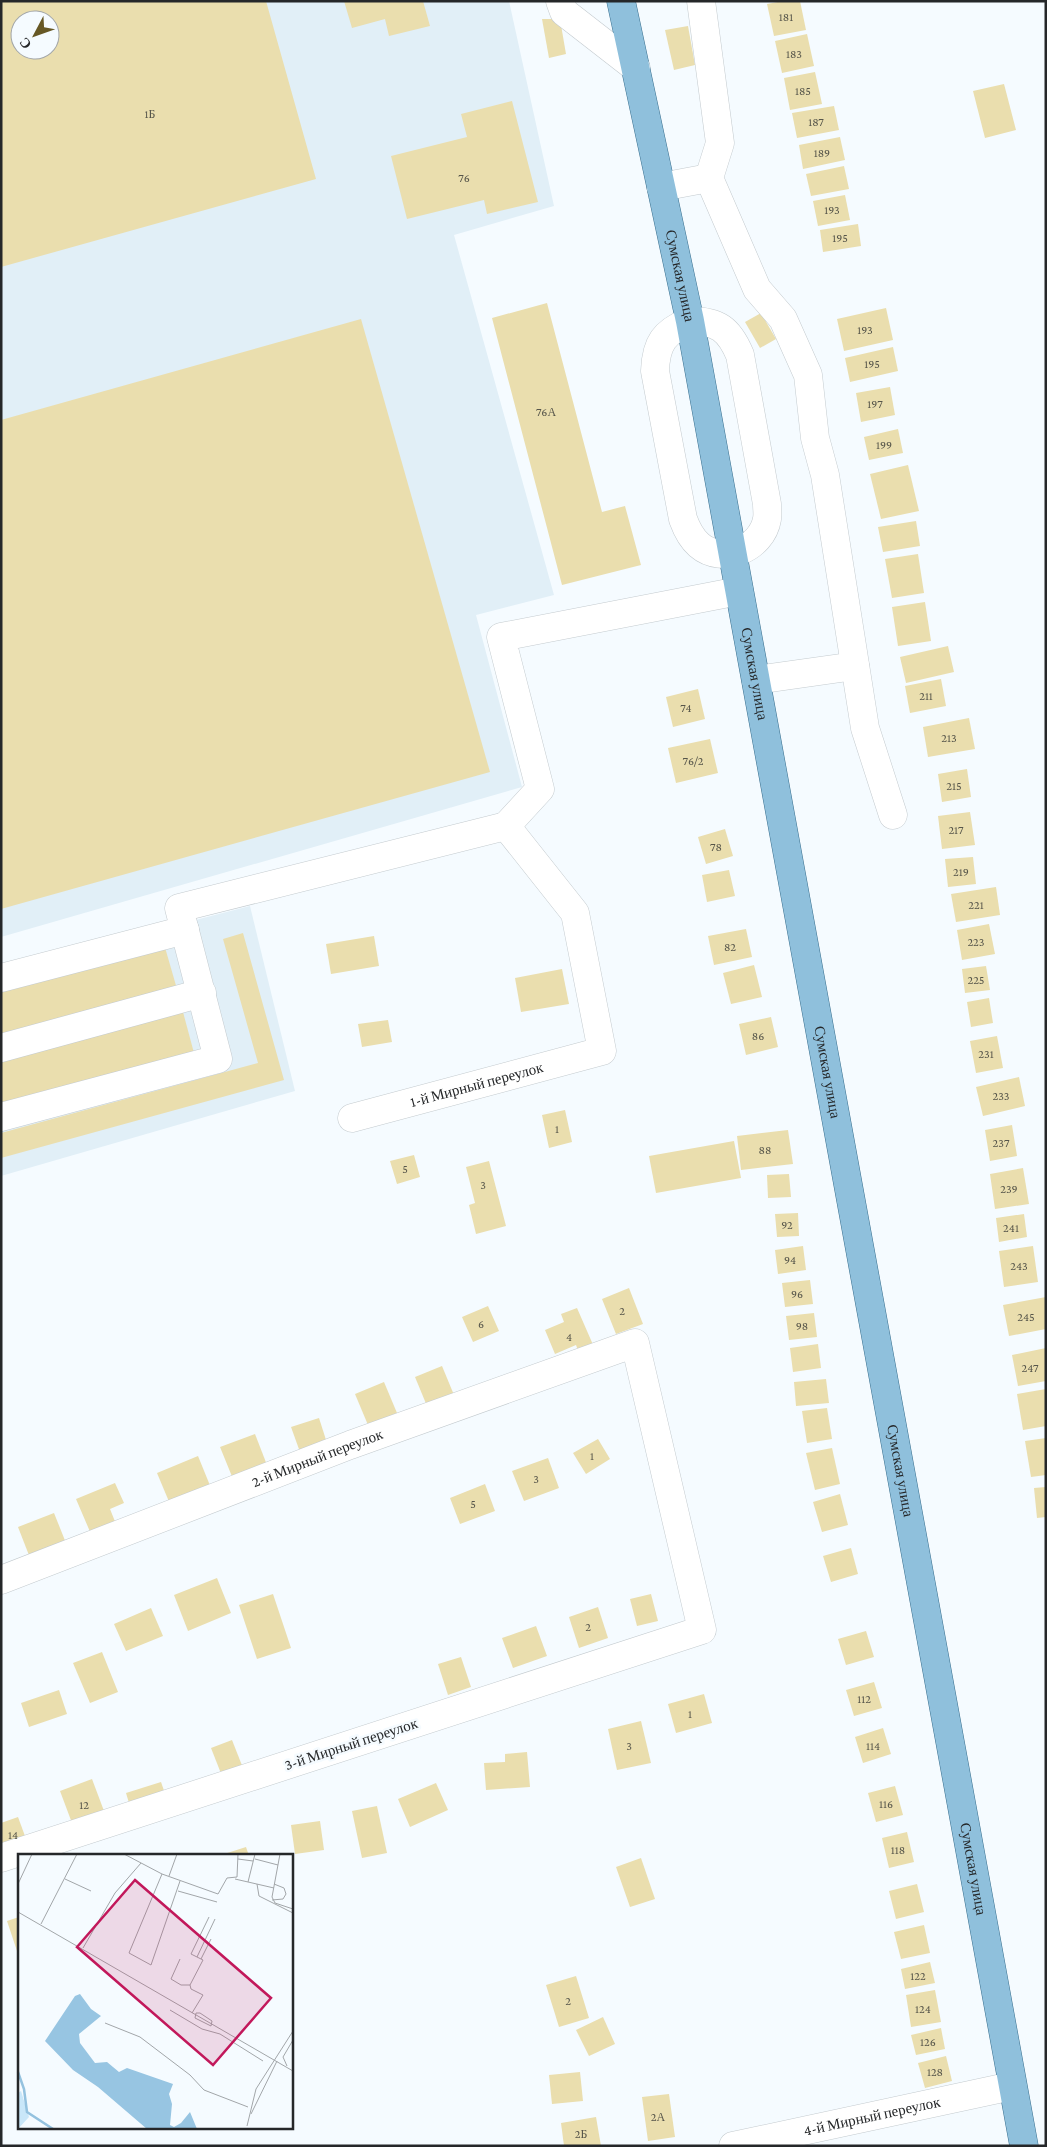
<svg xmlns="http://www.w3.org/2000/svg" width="1047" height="2147" font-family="'Crimson Pro',serif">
	<rect width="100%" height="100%" fill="#f5fbff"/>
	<g fill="#e1eff7" fill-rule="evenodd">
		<path d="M1,1h508l45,205 -100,29 100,360 -78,20 46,172 -521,150zM20,20h30v30h-30z"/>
		<polygon points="250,906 295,1091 1,1176 1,970"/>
	</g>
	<g fill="#eadeae" fill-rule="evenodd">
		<path d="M1,1h265l50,178 -315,88zM20,20h30v30h-30z"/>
		<polygon points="344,1 423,1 430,26 389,36 385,19 352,28"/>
		<polygon points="783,1 800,1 806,30 774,36 767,4"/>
		<polygon points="542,19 555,19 561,25 566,54 549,58"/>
		<polygon points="688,26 695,65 674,70 665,30"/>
		<polygon points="807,34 814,66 782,73 775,41"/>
		<polygon points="815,72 822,104 790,110 784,78"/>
		<polygon points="1004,84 1016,130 985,138 973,91"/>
		<polygon points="512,101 538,202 487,214 484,200 407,219 391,156 467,137 461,114"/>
		<polygon points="834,106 839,130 797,138 792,113"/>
		<polygon points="840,137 845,160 803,169 799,145"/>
		<polygon points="844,166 849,189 811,196 806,174"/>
		<polygon points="845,195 850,220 818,226 813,201"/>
		<polygon points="858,224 861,246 823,252 820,230"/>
		<polygon points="547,303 602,512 625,506 641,565 562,585 492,318"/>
		<polygon points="886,308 893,340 844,351 837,319"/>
		<polygon points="761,313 776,339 760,348 745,322"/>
		<polygon points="361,319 490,772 1,909 1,420"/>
		<polygon points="893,347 898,371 850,382 845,358"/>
		<polygon points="890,387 895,415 861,422 856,393"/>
		<polygon points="898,429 903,453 869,460 864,437"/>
		<polygon points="908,465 919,511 881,519 870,474"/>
		<polygon points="916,521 920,546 883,552 878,527"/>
		<polygon points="918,554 924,593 892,598 885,559"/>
		<polygon points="925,602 931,641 898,646 892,607"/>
		<polygon points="948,646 954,672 906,683 900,657"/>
		<polygon points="941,679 946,706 910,713 905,686"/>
		<polygon points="698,689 705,719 673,727 666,697"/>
		<polygon points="969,718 975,749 928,757 923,727"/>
		<polygon points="710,739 718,773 676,783 668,748"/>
		<polygon points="967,769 971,797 942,802 938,774"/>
		<polygon points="970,812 975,845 942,849 938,816"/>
		<polygon points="725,829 733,856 706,864 698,837"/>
		<polygon points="973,857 976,884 948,887 945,859"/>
		<polygon points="729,870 735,896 707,902 702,875"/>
		<polygon points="996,887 1000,915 956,922 951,894"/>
		<polygon points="989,924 995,954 962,960 957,930"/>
		<polygon points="746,929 752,957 714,965 708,936"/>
		<polygon points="243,933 284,1080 1,1158 1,1133 258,1063 223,939"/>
		<polygon points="374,936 379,966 331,974 326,944"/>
		<polygon points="164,944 177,989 1,1036 1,988"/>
		<polygon points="754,965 762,997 731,1004 723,973"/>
		<polygon points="986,966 990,990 965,993 962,969"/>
		<polygon points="562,969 569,1004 521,1012 515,978"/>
		<polygon points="989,998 993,1023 971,1027 967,1002"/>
		<polygon points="183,1012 194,1053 1,1105 1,1061"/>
		<polygon points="771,1017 778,1047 746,1055 739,1024"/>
		<polygon points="388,1020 392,1042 362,1047 358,1024"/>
		<polygon points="997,1036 1003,1068 976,1073 970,1041"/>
		<polygon points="1019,1077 1025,1106 983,1116 976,1087"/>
		<polygon points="565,1110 572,1142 549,1148 542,1115"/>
		<polygon points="1012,1125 1017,1156 990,1161 985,1130"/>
		<polygon points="788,1130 793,1164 741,1170 737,1136"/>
		<polygon points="734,1141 741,1178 656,1193 649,1156"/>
		<polygon points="414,1155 420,1177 397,1184 390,1161"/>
		<polygon points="489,1161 506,1226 476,1234 469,1205 475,1203 466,1167"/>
		<polygon points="1023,1168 1029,1204 995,1209 990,1174"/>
		<polygon points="789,1174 791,1197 768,1198 767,1175"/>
		<polygon points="798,1213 799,1236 777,1237 775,1214"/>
		<polygon points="1024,1214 1027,1237 999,1242 996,1218"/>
		<polygon points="803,1246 806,1270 778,1274 775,1250"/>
		<polygon points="1033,1246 1038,1282 1004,1287 999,1251"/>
		<polygon points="810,1280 813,1304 785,1307 782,1283"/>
		<polygon points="629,1288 643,1324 616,1334 602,1299"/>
		<polygon points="1046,1297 1046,1329 1009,1336 1003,1305"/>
		<polygon points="488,1306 499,1331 473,1342 462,1317"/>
		<polygon points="577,1308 594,1347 579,1353 576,1345 555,1354 545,1330 564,1322 561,1314"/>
		<polygon points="814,1313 817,1337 789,1340 786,1316"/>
		<polygon points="818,1344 821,1368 793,1372 790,1348"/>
		<polygon points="1046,1348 1046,1381 1018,1386 1012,1355"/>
		<polygon points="442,1366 454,1395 427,1406 415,1377"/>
		<polygon points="826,1379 829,1403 796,1406 794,1382"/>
		<polygon points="384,1382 397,1413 368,1425 355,1394"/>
		<polygon points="1046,1389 1046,1426 1023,1430 1017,1394"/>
		<polygon points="827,1408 832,1439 807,1443 802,1411"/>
		<polygon points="319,1418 327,1443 300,1452 291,1427"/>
		<polygon points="255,1434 267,1465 233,1479 220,1447"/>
		<polygon points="1046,1438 1046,1475 1031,1477 1025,1441"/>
		<polygon points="598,1439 610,1459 586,1474 573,1453"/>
		<polygon points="832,1448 840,1484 815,1490 806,1453"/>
		<polygon points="198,1456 211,1488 170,1504 157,1473"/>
		<polygon points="548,1458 559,1488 524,1501 512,1471"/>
		<polygon points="115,1483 124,1503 110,1509 116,1524 91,1534 76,1499"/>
		<polygon points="485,1484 495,1511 460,1524 450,1498"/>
		<polygon points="1046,1487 1046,1517 1037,1518 1034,1488"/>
		<polygon points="840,1494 848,1525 822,1532 813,1502"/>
		<polygon points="54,1513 68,1548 32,1563 18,1527"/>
		<polygon points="851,1548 858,1574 831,1582 823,1556"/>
		<polygon points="217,1578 231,1613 188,1631 174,1595"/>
		<polygon points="273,1594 291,1648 257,1659 239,1605"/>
		<polygon points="651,1594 658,1621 637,1626 630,1599"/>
		<polygon points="598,1607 608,1638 579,1648 569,1617"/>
		<polygon points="151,1608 163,1636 126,1651 114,1624"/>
		<polygon points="536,1626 547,1656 513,1668 502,1638"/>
		<polygon points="866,1631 874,1657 846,1665 838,1639"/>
		<polygon points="102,1652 118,1692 90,1703 73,1663"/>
		<polygon points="461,1657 471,1687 448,1695 438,1664"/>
		<polygon points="874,1682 882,1708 854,1716 846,1690"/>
		<polygon points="59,1690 67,1714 29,1727 21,1703"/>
		<polygon points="704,1694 712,1723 676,1733 668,1704"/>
		<polygon points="641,1721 651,1763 617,1770 608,1729"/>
		<polygon points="883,1728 891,1754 863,1763 855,1737"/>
		<polygon points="232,1740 243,1768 222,1776 211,1748"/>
		<polygon points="527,1752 530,1787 486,1790 484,1763 505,1762 505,1754"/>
		<polygon points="92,1779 107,1819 75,1831 60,1791"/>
		<polygon points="161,1782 168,1802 132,1813 126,1793"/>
		<polygon points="436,1783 448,1810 410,1827 398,1799"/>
		<polygon points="895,1786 903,1815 876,1822 868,1793"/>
		<polygon points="377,1806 387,1853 362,1858 352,1811"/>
		<polygon points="18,1817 29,1847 1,1856 1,1823"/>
		<polygon points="320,1821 324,1850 295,1854 291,1825"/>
		<polygon points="907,1832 914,1862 889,1868 882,1838"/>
		<polygon points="246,1847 249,1856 221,1856 221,1855"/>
		<polygon points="641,1858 655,1899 630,1907 616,1867"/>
		<polygon points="917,1884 924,1912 896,1919 889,1891"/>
		<polygon points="19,1917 19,1954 18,1954 7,1921"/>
		<polygon points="924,1925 930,1953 901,1959 894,1932"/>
		<polygon points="930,1962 935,1983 905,1989 901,1969"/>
		<polygon points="576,1976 589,2018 559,2027 546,1985"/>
		<polygon points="935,1990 941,2022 911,2027 906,1995"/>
		<polygon points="603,2017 615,2044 589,2056 576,2030"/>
		<polygon points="941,2028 945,2049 916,2055 911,2035"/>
		<polygon points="946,2056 952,2081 925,2088 918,2063"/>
		<polygon points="580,2072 583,2101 552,2104 549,2075"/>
		<polygon points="669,2094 675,2137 648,2141 642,2097"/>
		<polygon points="596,2117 601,2146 564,2146 561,2123"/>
	</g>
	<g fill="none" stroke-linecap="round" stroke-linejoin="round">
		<defs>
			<g id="minor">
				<polyline points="560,1 564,12 636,68"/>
				<polyline points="701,1 720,143 709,178 757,289 783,319 808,375 815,438 825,475 865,728 893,815"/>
				<polyline points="661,187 709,178"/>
				<path d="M690,321c28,0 39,8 50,34l27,149c0,5 1,10 0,15 -5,30 -45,46 -68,26 -8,-7 -12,-15 -16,-26l-28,-148c1,-28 9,-39 35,-50z"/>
				<polyline points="756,680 855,666"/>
				<polyline points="1,978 185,930"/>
				<polyline points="1,1048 202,993"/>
				<polyline points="1,1117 218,1059 179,908 506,826"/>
				<path id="s1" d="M352,1118l250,-67 -27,-138 -69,-87 34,-37 -39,-152 238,-46"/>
				<path id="s2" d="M1,1580l349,-135 285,-102 67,287 -701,228"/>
				<path id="s3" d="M733,2146l279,-60"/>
			</g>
			<g id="major">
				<path id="s4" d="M621,1l69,320 334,1825"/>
			</g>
		</defs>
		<use href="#minor" stroke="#c4cbcf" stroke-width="29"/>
		<use href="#major" stroke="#3a6f8e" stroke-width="29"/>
		<use href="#minor" stroke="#fff" stroke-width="28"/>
		<use href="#major" stroke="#8fc0dc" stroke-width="28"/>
	</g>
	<g text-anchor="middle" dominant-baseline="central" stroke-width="5" stroke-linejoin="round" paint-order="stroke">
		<g font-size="12" fill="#56554a">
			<text x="786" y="17">181</text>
			<text x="794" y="54">183</text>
			<text x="803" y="91">185</text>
			<text x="150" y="114">1Б</text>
			<text x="816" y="122">187</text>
			<text x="822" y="153">189</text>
			<text x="464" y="178">76</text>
			<text x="832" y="210">193</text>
			<text x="840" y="238">195</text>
			<text x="865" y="330">193</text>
			<text x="872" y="364">195</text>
			<text x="875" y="404">197</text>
			<text x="546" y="412">76А</text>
			<text x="884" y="445">199</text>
			<text x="926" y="696">211</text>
			<text x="686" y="708">74</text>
			<text x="949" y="738">213</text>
			<text x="693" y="761">76/2</text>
			<text x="954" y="786">215</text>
			<text x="956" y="830">217</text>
			<text x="716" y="847">78</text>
			<text x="961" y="872">219</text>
			<text x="976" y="905">221</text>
			<text x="976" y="942">223</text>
			<text x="730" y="947">82</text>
			<text x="976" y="980">225</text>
			<text x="758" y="1036">86</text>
			<text x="986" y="1054">231</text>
			<text x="1001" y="1096">233</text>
			<text x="557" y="1129">1</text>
			<text x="1001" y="1143">237</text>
			<text x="765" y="1150">88</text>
			<text x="405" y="1169">5</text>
			<text x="483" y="1185">3</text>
			<text x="1009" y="1189">239</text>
			<text x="787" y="1225">92</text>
			<text x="1011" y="1228">241</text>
			<text x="790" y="1260">94</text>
			<text x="1019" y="1266">243</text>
			<text x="797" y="1294">96</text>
			<text x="622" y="1311">2</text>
			<text x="1026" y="1317">245</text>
			<text x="481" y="1324">6</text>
			<text x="802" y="1326">98</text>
			<text x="569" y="1337">4</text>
			<text x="1030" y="1368">247</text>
			<text x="592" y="1456">1</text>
			<text x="536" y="1479">3</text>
			<text x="473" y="1504">5</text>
			<text x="588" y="1627">2</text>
			<text x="864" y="1699">112</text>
			<text x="690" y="1714">1</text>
			<text x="629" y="1746">3</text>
			<text x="873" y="1746">114</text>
			<text x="886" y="1804">116</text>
			<text x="84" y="1805">12</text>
			<text x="13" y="1835">14</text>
			<text x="898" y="1850">118</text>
			<text x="918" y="1976">122</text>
			<text x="568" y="2001">2</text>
			<text x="923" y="2009">124</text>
			<text x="928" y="2042">126</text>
			<text x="935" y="2072">128</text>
			<text x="658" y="2117">2А</text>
			<text x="581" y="2134">2Б</text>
		</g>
		<g font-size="15" fill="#252729" stroke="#f5fbff">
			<text stroke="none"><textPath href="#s4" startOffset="281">Сумская улица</textPath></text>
			<text stroke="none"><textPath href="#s4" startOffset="686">Сумская улица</textPath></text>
			<text stroke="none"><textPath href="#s4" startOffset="1091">Сумская улица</textPath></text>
			<text stroke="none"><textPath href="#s1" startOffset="129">1-й Мирный переулок</textPath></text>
			<text stroke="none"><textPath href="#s2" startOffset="339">2-й Мирный переулок</textPath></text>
			<text stroke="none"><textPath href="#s4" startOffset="1496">Сумская улица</textPath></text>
			<text transform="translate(351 1744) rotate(-18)">3-й Мирный переулок</text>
			<text stroke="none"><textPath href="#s4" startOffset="1901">Сумская улица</textPath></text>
			<text stroke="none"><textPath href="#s3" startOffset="142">4-й Мирный переулок</textPath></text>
		</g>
	</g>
	<g transform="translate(18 1854)">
		<rect width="275" height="275" fill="#f5fbff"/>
		<path d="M3,237l8,26 -11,12v-36z" fill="#c9e7f9"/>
		<path d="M62,140l11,15 10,7 -22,18 1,9 15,20 12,-1 12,10 8,-4 46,16 -4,10 3,10 -2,21 4,2 7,-4 9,-11 7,17h-50l-49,-42 -25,-17 -28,-29 30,-45z" fill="#97c5e2"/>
		<path fill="none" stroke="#94c2df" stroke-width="2.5" d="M0,218l6,17 3,23 26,17"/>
		<path fill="none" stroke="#a2a6a9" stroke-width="1" d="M106,0l38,20 56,20 9,-16 10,-1 1,-23M262,0l-8,43 3,6 18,6M220,5l15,2M237,5l23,6M144,20l-33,79 22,12 29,-84M151,22l8,-22M47,25l26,12M217,25l39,9M230,28l7,-28M0,30l14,-30M239,30l2,12 34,17M160,37l39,11M254,46l11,-1 3,-5 -2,-6 -10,-4M0,58l275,159M23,70l36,-70M65,94l32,-55 26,-30M179,103l18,-38M162,105l-9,20 10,6h9l1,4 12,6 -11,18M183,105l10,-20M172,131l13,-25 -12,-6 18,-37M152,156l32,19 18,5 43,27M182,159l12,8 -1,5 -16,-8 1,-5zM87,169l35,14 50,38 14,15 44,17M269,212l-4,-9 10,-17M233,260l26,-53M229,272l9,-37 37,-58"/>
		<path fill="#c2185b" fill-opacity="0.15" stroke="#c2185b" stroke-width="2.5" d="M117,26l136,118 -58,67 -136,-118z"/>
		<rect width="275" height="275" fill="none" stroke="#252729" stroke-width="2.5"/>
	</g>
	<rect width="1047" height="2147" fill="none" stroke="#252729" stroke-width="5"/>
	<g transform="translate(35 35) rotate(229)"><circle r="24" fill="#f5fbff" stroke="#a2a6a9"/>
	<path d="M0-4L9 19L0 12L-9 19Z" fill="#665825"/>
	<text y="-8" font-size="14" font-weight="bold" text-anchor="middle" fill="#252729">С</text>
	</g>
</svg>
